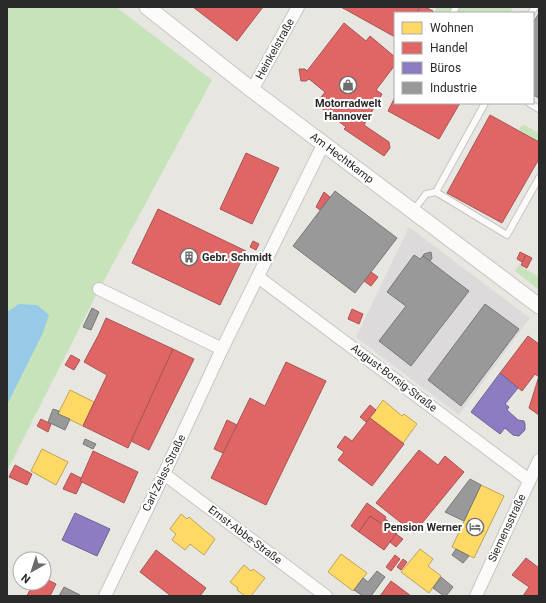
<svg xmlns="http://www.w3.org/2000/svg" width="546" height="603" font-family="Roboto,sans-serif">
	<rect width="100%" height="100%" fill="#e8e6e0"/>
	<polygon fill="#dddadb" points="409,227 530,318 459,415 356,337"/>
	<g fill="#c6e3ba">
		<polygon points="7,7 116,7 212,80 93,301 7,471 7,405 42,335 19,304 7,312"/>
		<polygon points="437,7 513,7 510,13 434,13"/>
		<polygon points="524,125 539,133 539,142 519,130 521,126"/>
		<polygon points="519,265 539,277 539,290 515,271"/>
	</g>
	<polygon fill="#96cae6" points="19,304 37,305 49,315 42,335 7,405 7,312"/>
	<g fill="#ffd966" stroke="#bfa454">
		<polygon points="70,390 94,402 83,426 58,414"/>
		<polygon points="383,400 402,416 404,414 417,424 403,443 370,418"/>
		<polygon points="42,449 68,462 56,485 31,471"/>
		<polygon points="481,485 504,496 474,558 452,547"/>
		<polygon points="181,514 187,519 189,517 215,539 204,555 190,544 185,550 172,540 176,534 170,529"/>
		<polygon points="420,549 433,559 428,566 441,576 429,593 401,572"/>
		<polygon points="341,554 367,573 353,591 328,572"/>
		<polygon points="244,565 251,571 253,569 265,578 251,596 245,596 237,590 238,588 230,582"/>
	</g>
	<g fill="#e06666" stroke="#a95454">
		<polygon points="193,7 263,7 237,41"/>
		<polygon points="341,7 420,7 417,13 395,13 395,37"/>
		<polygon points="420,7 425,7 433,11 432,13 417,13"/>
		<polygon points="344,23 366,41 370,36 395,57 395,65 376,90 382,94 364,125 389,142 390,148 384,156 344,129 346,127 316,104 325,92 309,79 306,81 301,81 299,69 305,69 307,71"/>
		<polygon points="395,97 395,103 460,103 439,139 388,111"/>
		<polygon points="490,115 539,142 539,159 502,223 447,193"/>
		<polygon points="246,153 279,168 252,224 220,209"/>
		<polygon points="324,192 330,197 320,210 316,207"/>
		<polygon points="158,209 246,251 220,305 132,263"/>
		<polygon points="253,241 259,244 256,250 250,247"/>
		<polygon points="520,252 526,255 522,262 517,259"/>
		<polygon points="526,255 532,258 527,268 521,265"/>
		<polygon points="371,272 378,277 371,286 364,281"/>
		<polygon points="352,309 363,314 359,324 348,319"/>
		<polygon points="106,318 173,349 128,448 83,426 107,375 84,362 99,334"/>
		<polygon points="528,336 539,344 539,377 535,374 522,391 500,373"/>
		<polygon points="173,349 194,359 149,450 131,441"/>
		<polygon points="71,355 80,360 74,370 65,365"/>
		<polygon points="286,362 326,381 266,505 211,478 250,398 265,406"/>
		<polygon points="539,376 539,415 529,408"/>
		<polygon points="370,405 376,410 366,422 360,417"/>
		<polygon points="370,418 404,444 372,486 338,460 344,452 337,447 345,436 352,441"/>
		<polygon points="41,419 51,424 48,432 37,426"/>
		<polygon points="227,420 237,425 223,453 214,449"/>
		<polygon points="419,450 438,465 445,456 464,472 414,533 376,503"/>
		<polygon points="93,451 138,472 124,503 80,481"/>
		<polygon points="15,465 32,474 27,485 9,477"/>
		<polygon points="71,473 81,478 80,481 82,482 76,494 63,489"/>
		<polygon points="367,503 386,517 382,524 370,516 359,532 351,526"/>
		<polygon points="370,516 396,534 384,550 359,532"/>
		<polygon points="385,519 399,529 396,534 382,524"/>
		<polygon points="396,534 403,539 396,547 390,542"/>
		<polygon points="156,550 206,588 200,596 171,596 140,572"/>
		<polygon points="395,555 400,559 391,571 386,567"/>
		<polygon points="526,558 539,568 539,596 523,596 529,587 512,575"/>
		<polygon points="403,559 407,562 401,570 397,567"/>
		<polygon points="44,578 56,584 50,596 27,596 33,583 44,583"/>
		<polygon points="391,581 411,596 380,596"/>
	</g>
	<g fill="#8e7cc3" stroke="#706395">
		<polygon points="500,373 518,388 505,404 509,407 507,410 518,420 524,421 525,424 525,430 519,436 513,435 505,428 500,434 471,412"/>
		<polygon points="75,513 110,529 97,556 62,540"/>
	</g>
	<g fill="#999" stroke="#787878">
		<polygon points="539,13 539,98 533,95 533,23"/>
		<polygon points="335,191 397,238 355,293 293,246"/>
		<polygon points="431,252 432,258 430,261 423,256 424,254"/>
		<polygon points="414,255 420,259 423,256 469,291 411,366 379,341 406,306 387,292"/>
		<polygon points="485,304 519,329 461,406 428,380"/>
		<polygon points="92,308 99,312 91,330 83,327"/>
		<polygon points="53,409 59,411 58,414 70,419 65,430 48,422"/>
		<polygon points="85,439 96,444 93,449 83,444"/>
		<polygon points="470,479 481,485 464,521 445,512"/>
		<polygon points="456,549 469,556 463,563 452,555"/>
		<polygon points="377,571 385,577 371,596 363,596 354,590 363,578 368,582"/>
		<polygon points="441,577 453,587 446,596 444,596 433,588"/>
		<polygon points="64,587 80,595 80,596 59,596"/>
	</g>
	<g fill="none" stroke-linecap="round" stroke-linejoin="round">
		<defs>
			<g id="service">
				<polyline points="453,13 456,7"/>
				<polyline points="531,13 535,7"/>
				<polyline points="529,103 539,109"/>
				<polyline points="436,192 485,103"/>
				<polyline points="413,211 426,194 436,192 507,235 539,178"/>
			</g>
			<g id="minor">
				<polyline points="252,90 298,7"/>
				<polyline points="258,277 529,480"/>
				<polyline points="99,289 222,349"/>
				<polyline points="164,474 326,596"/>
				<polyline points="105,596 164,474 222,349 319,153 324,145"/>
				<polyline points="476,596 539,460"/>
			</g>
			<polyline id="tertiary" points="147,7 252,90 539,306"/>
		</defs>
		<use href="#service" stroke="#c6c5c5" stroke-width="8"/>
		<use href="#minor" stroke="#c6c5c5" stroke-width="14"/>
		<use href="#tertiary" stroke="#c6c5c5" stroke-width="17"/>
		<use href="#service" stroke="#fcfbfa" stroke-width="6"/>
		<use href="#minor" stroke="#fcfbfa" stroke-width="12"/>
		<use href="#tertiary" stroke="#fcfbfa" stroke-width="15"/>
	</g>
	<defs>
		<symbol id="shop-ring" viewBox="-11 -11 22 22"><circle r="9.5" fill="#fff" stroke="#6c6c6a" stroke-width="1.5"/><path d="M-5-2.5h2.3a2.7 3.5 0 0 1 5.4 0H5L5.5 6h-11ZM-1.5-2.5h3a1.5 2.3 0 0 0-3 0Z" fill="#6c6c6a"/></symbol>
		<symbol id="building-ring" viewBox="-11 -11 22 22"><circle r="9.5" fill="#fff" stroke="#6c6c6a" stroke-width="1.5"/><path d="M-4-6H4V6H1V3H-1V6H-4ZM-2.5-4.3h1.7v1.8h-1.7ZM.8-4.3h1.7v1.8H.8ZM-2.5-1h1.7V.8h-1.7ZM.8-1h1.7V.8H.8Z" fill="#6c6c6a"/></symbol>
		<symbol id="hotel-ring" viewBox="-11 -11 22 22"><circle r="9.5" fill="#fff" stroke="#6c6c6a" stroke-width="1.5"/><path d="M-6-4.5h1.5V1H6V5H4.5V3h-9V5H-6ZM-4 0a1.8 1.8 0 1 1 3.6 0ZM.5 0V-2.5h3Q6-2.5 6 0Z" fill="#6c6c6a"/></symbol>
	</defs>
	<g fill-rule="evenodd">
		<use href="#shop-ring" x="338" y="75" width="20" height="20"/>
		<use href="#building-ring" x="179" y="247" width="20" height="20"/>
		<use href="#hotel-ring" x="465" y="517" width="20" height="20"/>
	</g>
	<g text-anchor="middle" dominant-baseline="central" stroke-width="4" stroke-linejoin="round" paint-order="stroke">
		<g font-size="11" fill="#2a2a2a" stroke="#fff">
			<text transform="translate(275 49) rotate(-61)">Heinkelstraße</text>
			<text transform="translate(342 158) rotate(37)">Am Hechtkamp</text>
			<text transform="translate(394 378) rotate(37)">August-Borsig-Straße</text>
			<text transform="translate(164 473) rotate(-64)">Carl-Zeiss-Straße</text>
			<text transform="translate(507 528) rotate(-65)">Siemensstraße</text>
			<text transform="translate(245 535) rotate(37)">Ernst-Abbe-Straße</text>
		</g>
		<g font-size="11" font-weight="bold" fill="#2a2a2a" stroke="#fff">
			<text x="348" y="103">Motorradwelt<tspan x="348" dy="13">Hannover</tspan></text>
			<text x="202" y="257" text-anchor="start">Gebr. Schmidt</text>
			<text x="462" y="527" text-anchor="end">Pension Werner</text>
		</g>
	</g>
	<rect width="546" height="603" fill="none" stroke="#2a2a2a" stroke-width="16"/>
	<rect x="394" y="12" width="140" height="92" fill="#ffffff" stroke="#aaaaaa"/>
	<rect x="402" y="22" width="20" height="12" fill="#ffd966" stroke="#aaaaaa"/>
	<text x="430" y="32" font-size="12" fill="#2a2a2a">Wohnen</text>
	<rect x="402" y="42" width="20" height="12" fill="#e06666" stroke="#aaaaaa"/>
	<text x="430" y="52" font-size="12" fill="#2a2a2a">Handel</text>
	<rect x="402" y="62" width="20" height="12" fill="#8e7cc3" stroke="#aaaaaa"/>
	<text x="430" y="72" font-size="12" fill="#2a2a2a">Büros</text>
	<rect x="402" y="82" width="20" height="12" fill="#999999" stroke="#aaaaaa"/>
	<text x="430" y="92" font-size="12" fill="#2a2a2a">Industrie</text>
	<g transform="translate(32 571) rotate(219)"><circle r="19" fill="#ffffff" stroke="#aaaaaa"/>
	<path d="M0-3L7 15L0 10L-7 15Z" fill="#6c6c6a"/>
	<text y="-6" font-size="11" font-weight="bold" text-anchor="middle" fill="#2a2a2a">N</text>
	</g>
</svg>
